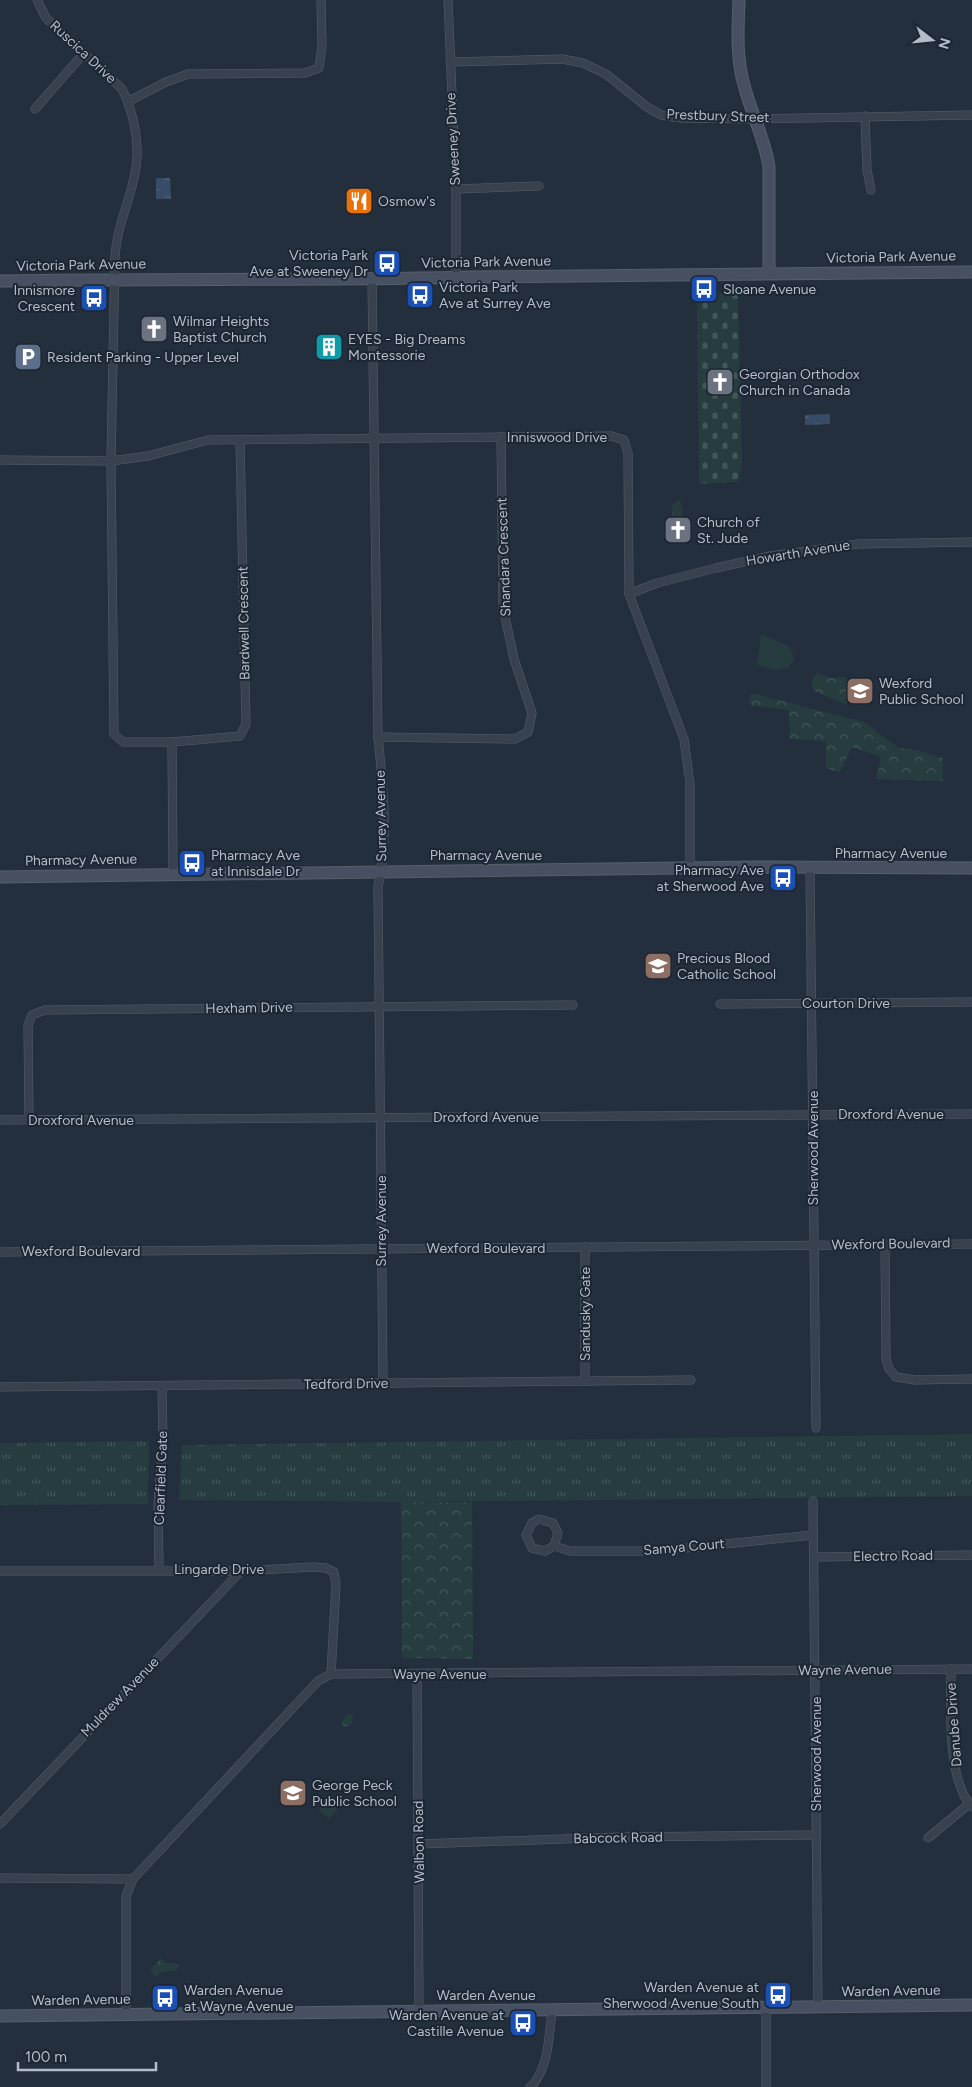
<svg xmlns="http://www.w3.org/2000/svg" width="972" height="2087" font-family="Figtree,sans-serif">
	<defs>
		<pattern id="grass-tufts" width="24" height="20" patternUnits="userSpaceOnUse" patternTransform="scale(1.25)"><rect width="24" height="20" fill="#263c3f"/><path d="M3 7l-1-3M5 7V3M7 7l1-3M15 17l-1-3M17 17v-4M19 17l1-3" fill="none" stroke="#435659"/></pattern>
		<pattern id="cemetery-stones" width="16" height="16" patternUnits="userSpaceOnUse" patternTransform="scale(1.25)"><rect width="16" height="16" fill="#263c3f"/><path d="M2 7V4a2 2 0 0 1 4 0v3zM10 15v-3a2 2 0 0 1 4 0v3z" fill="#435659"/></pattern>
		<pattern id="park-crowns" width="20" height="18" patternUnits="userSpaceOnUse" patternTransform="scale(1.25)"><rect width="20" height="18" fill="#263c3f"/><path d="M2 6a3 3 0 1 1 6 0M12 15a3 3 0 1 1 6 0" fill="none" stroke="#435659"/></pattern>
		<pattern id="water-ripples" width="26" height="14" patternUnits="userSpaceOnUse" patternTransform="scale(1.25)"><rect width="26" height="14" fill="#394c67"/><path d="M2 4q2-2 4 0t4 0M15 11q2-2 4 0t4 0" fill="none" stroke="#53647b"/></pattern>
	</defs>
	<rect width="100%" height="100%" fill="#242f3e"/>
	<g fill="url(#grass-tufts)">
		<polygon points="972,1434 972,1496 401,1502 179,1500 182,1445"/>
		<polygon points="149,1441 148,1504 0,1505 0,1443"/>
	</g>
	<polygon fill="url(#cemetery-stones)" points="738,293 742,463 738,482 699,484 697,294"/>
	<g fill="url(#park-crowns)">
		<polygon points="680,501 683,513 680,518 672,516 673,503"/>
		<path d="M817,673l13,5 15,-1c5,6 7,18 4,25l-5,2 -30,-13c-4,-7 -3,-13 3,-18z"/>
		<polygon points="751,693 864,722 897,747 920,751 943,758 943,781 876,779 881,757 852,747 840,772 826,768 826,741 790,739 789,710 749,705"/>
		<polygon points="401,1502 472,1502 473,1659 402,1658"/>
		<path d="M348,1713l4,2c2,7 -1,11 -8,12l-3,-4z"/>
		<polygon points="330,1796 340,1805 329,1819 318,1810"/>
		<polygon points="161,1958 166,1963 175,1963 179,1965 177,1970 161,1972 156,1978 150,1970"/>
	</g>
	<polygon fill="#263c3f" points="761,634 790,647 794,659 789,667 776,671 757,665"/>
	<g fill="url(#water-ripples)">
		<polygon points="156,178 170,178 171,199 156,199"/>
		<polygon points="830,414 830,424 805,425 805,415"/>
	</g>
	<g fill="none" stroke-linecap="round" stroke-linejoin="round">
		<defs>
			<g id="street">
				<path d="M37,0l9,18 76,71c11,22 18,53 14,78 -4,31 -19,56 -21,89l-4,205 3,273 9,8h49l1,131"/>
				<polyline points="448,0 456,189 456,277"/>
				<polyline points="450,62 562,59 583,63 606,74 647,107 661,115 681,118 754,119 972,115"/>
				<polyline points="129,101 166,82 188,74 305,73 319,68 322,46 321,0"/>
				<polyline points="35,109 84,53"/>
				<polyline points="865,116 867,170 871,190"/>
				<polyline points="456,189 539,186"/>
				<path d="M372,279l6,458c5,50 11,100 0,150l5,496"/>
				<polyline points="0,460 111,461 148,456 208,440 612,436 624,440 628,453 629,594 684,739 690,783 690,869"/>
				<polyline points="629,594 657,583 716,568 770,556 858,544 972,542"/>
				<polyline points="378,737 515,739 528,732 532,713 514,659 503,607 501,437"/>
				<polyline points="172,742 240,736 246,724 240,440"/>
				<polyline points="810,867 816,1428"/>
				<polyline points="720,1004 972,1002"/>
				<polyline points="0,1120 972,1114"/>
				<polyline points="29,1120 28,1026 32,1015 45,1010 573,1005"/>
				<polyline points="885,1244 886,1359 889,1369 896,1377 915,1380 972,1379"/>
				<polyline points="585,1247 585,1381"/>
				<polyline points="0,1252 972,1244"/>
				<polyline points="0,1387 691,1380"/>
				<polyline points="813,1501 818,2007"/>
				<polyline points="554,1546 558,1533 553,1523 539,1519 532,1523 526,1535 532,1548 545,1551 554,1546 570,1551 657,1551 813,1535"/>
				<polyline points="815,1557 972,1555"/>
				<polyline points="159,1569 158,1505 163,1441 162,1386"/>
				<polyline points="0,1571 241,1571 313,1567 326,1568 334,1572 336,1584 331,1674"/>
				<path d="M951,1669c0,36 -5,110 21,138"/>
				<polyline points="417,1674 419,2010"/>
				<polyline points="0,1824 241,1571"/>
				<polyline points="928,1838 969,1804"/>
				<polyline points="419,1844 619,1837 817,1835"/>
				<polyline points="0,1878 133,1879"/>
				<polyline points="766,2008 766,2087"/>
				<polyline points="126,2014 126,1896 133,1879 318,1681 331,1674 972,1669"/>
				<path d="M530,2087c19,-17 19,-53 22,-76"/>
			</g>
			<g id="secondary">
				<path d="M739,0c-1,29 -3,57 5,85 7,28 21,54 25,82v106"/>
				<path d="M0,281c158,-3 316,0 473,-4l499,-5"/>
				<polyline points="0,877 758,867 972,868"/>
				<polyline points="0,2016 972,2005"/>
			</g>
		</defs>
		<use href="#street" stroke="#565f6c" stroke-width="9"/>
		<use href="#secondary" stroke="#565f6c" stroke-width="13"/>
		<use href="#street" stroke="#38414e" stroke-width="8"/>
		<use href="#secondary" stroke="#465061" stroke-width="11"/>
	</g>
	<defs>
		<symbol id="restaurant-square" viewBox="-11 -11 22 22"><rect x="-9" y="-9" width="18" height="18" rx="4" fill="#e8710a" stroke="#1d2633"/><path d="M-5-6h1v4h1v-4h1v4h1v-4h1v5L-1.5 .5V6h-2V.5L-5-1ZM5-6V6H3V1.5H1.5Q1.5-4 5-6Z" fill="#fff"/></symbol>
		<symbol id="bus-square" viewBox="-11 -11 22 22"><rect x="-9" y="-9" width="18" height="18" rx="4" fill="#1a4fb4" stroke="#1d2633"/><path d="M-5-6H5V4H4V6H2V4H-2V6H-4V4H-5ZM-3.5-4V0h7V-4ZM-3.5 1.2v1.5H-2V1.2ZM2 1.2v1.5H3.5V1.2Z" fill="#fff"/></symbol>
		<symbol id="church-square" viewBox="-11 -11 22 22"><rect x="-9" y="-9" width="18" height="18" rx="4" fill="#6b7280" stroke="#1d2633"/><path d="M-1.2-6h2.4v3.5h3.3v2.4h-3.3V6h-2.4V-.1h-3.3v-2.4h3.3Z" fill="#fff"/></symbol>
		<symbol id="building-square" viewBox="-11 -11 22 22"><rect x="-9" y="-9" width="18" height="18" rx="4" fill="#0f9aa8" stroke="#1d2633"/><path d="M-4-6H4V6H1V3H-1V6H-4ZM-2.5-4.3h1.7v1.8h-1.7ZM.8-4.3h1.7v1.8H.8ZM-2.5-1h1.7V.8h-1.7ZM.8-1h1.7V.8H.8Z" fill="#fff"/></symbol>
		<symbol id="parking-square" viewBox="-11 -11 22 22"><rect x="-9" y="-9" width="18" height="18" rx="4" fill="#5c6f8a" stroke="#1d2633"/><path d="M-3.5-5.5H1a3.5 3.5 0 0 1 0 7H-1V5.5H-3.5ZM-1-3.4V-.6H.8a1.4 1.4 0 0 0 0-2.8Z" fill="#fff"/></symbol>
		<symbol id="school-square" viewBox="-11 -11 22 22"><rect x="-9" y="-9" width="18" height="18" rx="4" fill="#8d6e63" stroke="#1d2633"/><path d="M0-5L7-2L0 1L-7-2ZM-4 1L0 2.5L4 1V4Q0 6-4 4Z" fill="#fff"/></symbol>
	</defs>
	<g fill-rule="evenodd">
		<use href="#restaurant-square" x="343" y="185" width="32" height="32"/>
		<use href="#bus-square" x="371" y="247" width="32" height="32"/>
		<use href="#bus-square" x="688" y="273" width="32" height="32"/>
		<use href="#bus-square" x="404" y="279" width="32" height="32"/>
		<use href="#bus-square" x="78" y="282" width="32" height="32"/>
		<use href="#church-square" x="138" y="313" width="32" height="32"/>
		<use href="#building-square" x="313" y="331" width="32" height="32"/>
		<use href="#parking-square" x="12" y="341" width="32" height="32"/>
		<use href="#church-square" x="704" y="366" width="32" height="32"/>
		<use href="#church-square" x="662" y="514" width="32" height="32"/>
		<use href="#school-square" x="844" y="675" width="32" height="32"/>
		<use href="#bus-square" x="176" y="847" width="32" height="32"/>
		<use href="#bus-square" x="767" y="862" width="32" height="32"/>
		<use href="#school-square" x="642" y="950" width="32" height="32"/>
		<use href="#school-square" x="277" y="1777" width="32" height="32"/>
		<use href="#bus-square" x="762" y="1979" width="32" height="32"/>
		<use href="#bus-square" x="149" y="1982" width="32" height="32"/>
		<use href="#bus-square" x="507" y="2007" width="32" height="32"/>
	</g>
	<g text-anchor="middle" dominant-baseline="central" stroke-width="4" stroke-linejoin="round" paint-order="stroke">
		<g font-size="14" fill="#b4bcc9" stroke="#1d2633">
			<text transform="translate(83 52) rotate(43)">Ruscica Drive</text>
			<text transform="translate(718 116) rotate(2)">Prestbury Street</text>
			<text transform="translate(453 139) rotate(-93)">Sweeney Drive</text>
			<text transform="translate(891 257) rotate(-1)">Victoria Park Avenue</text>
			<text transform="translate(486 262) rotate(-1)">Victoria Park Avenue</text>
			<text transform="translate(81 265) rotate(-1)">Victoria Park Avenue</text>
			<text x="557" y="437">Inniswood Drive</text>
			<text transform="translate(798 553) rotate(-9)">Howarth Avenue</text>
			<text transform="translate(504 557) rotate(-92)">Shandara Crescent</text>
			<text transform="translate(244 623) rotate(-91)">Bardwell Crescent</text>
			<text transform="translate(381 816) rotate(-91)">Surrey Avenue</text>
			<text x="891" y="853">Pharmacy Avenue</text>
			<text x="486" y="855">Pharmacy Avenue</text>
			<text transform="translate(81 860) rotate(-1)">Pharmacy Avenue</text>
			<text x="846" y="1003">Courton Drive</text>
			<text transform="translate(249 1008) rotate(-1)">Hexham Drive</text>
			<text x="891" y="1114">Droxford Avenue</text>
			<text x="486" y="1117">Droxford Avenue</text>
			<text x="81" y="1120">Droxford Avenue</text>
			<text transform="translate(813 1148) rotate(-90)">Sherwood Avenue</text>
			<text transform="translate(381 1221) rotate(-90)">Surrey Avenue</text>
			<text transform="translate(891 1244) rotate(-1)">Wexford Boulevard</text>
			<text x="486" y="1248">Wexford Boulevard</text>
			<text x="81" y="1251">Wexford Boulevard</text>
			<text transform="translate(585 1314) rotate(-90)">Sandusky Gate</text>
			<text transform="translate(346 1384) rotate(-1)">Tedford Drive</text>
			<text transform="translate(161 1478) rotate(-88)">Clearfield Gate</text>
			<text transform="translate(684 1547) rotate(-5)">Samya Court</text>
			<text transform="translate(893 1556) rotate(-1)">Electro Road</text>
			<text x="219" y="1569">Lingarde Drive</text>
			<text transform="translate(845 1670) rotate(-1)">Wayne Avenue</text>
			<text x="440" y="1674">Wayne Avenue</text>
			<text transform="translate(120 1697) rotate(-46)">Muldrew Avenue</text>
			<text transform="translate(954 1725) rotate(-94)">Danube Drive</text>
			<text transform="translate(816 1754) rotate(-90)">Sherwood Avenue</text>
			<text transform="translate(618 1838) rotate(-1)">Babcock Road</text>
			<text transform="translate(419 1842) rotate(-91)">Walbon Road</text>
			<text transform="translate(891 1991) rotate(-1)">Warden Avenue</text>
			<text x="486" y="1995">Warden Avenue</text>
			<text transform="translate(81 2000) rotate(-1)">Warden Avenue</text>
		</g>
		<g font-size="14" fill="#b4bcc9" stroke="#1d2633" text-anchor="start">
			<text x="378" y="201">Osmow's</text>
			<text x="368" y="255" text-anchor="end">Victoria Park<tspan x="368" dy="16">Ave at Sweeney Dr</tspan></text>
			<text x="439" y="287">Victoria Park<tspan x="439" dy="16">Ave at Surrey Ave</tspan></text>
			<text x="723" y="289">Sloane Avenue</text>
			<text x="75" y="290" text-anchor="end">Innismore<tspan x="75" dy="16">Crescent</tspan></text>
			<text x="173" y="321">Wilmar Heights<tspan x="173" dy="16">Baptist Church</tspan></text>
			<text x="348" y="339">EYES - Big Dreams<tspan x="348" dy="16">Montessorie</tspan></text>
			<text x="47" y="357">Resident Parking - Upper Level</text>
			<text x="739" y="374">Georgian Orthodox<tspan x="739" dy="16">Church in Canada</tspan></text>
			<text x="697" y="522">Church of<tspan x="697" dy="16">St. Jude</tspan></text>
			<text x="879" y="683">Wexford<tspan x="879" dy="16">Public School</tspan></text>
			<text x="211" y="855">Pharmacy Ave<tspan x="211" dy="16">at Innisdale Dr</tspan></text>
			<text x="764" y="870" text-anchor="end">Pharmacy Ave<tspan x="764" dy="16">at Sherwood Ave</tspan></text>
			<text x="677" y="958">Precious Blood<tspan x="677" dy="16">Catholic School</tspan></text>
			<text x="312" y="1785">George Peck<tspan x="312" dy="16">Public School</tspan></text>
			<text x="759" y="1987" text-anchor="end">Warden Avenue at<tspan x="759" dy="16">Sherwood Avenue South</tspan></text>
			<text x="184" y="1990">Warden Avenue<tspan x="184" dy="16">at Wayne Avenue</tspan></text>
			<text x="504" y="2015" text-anchor="end">Warden Avenue at<tspan x="504" dy="16">Castille Avenue</tspan></text>
		</g>
	</g>
	<g transform="translate(932 40) rotate(106)" stroke="#1d2633" stroke-width="4" paint-order="stroke">
	<path d="M0-4L9 19L0 12L-9 19Z" fill="#b4bcc9"/>
	<text y="-8" font-size="14" font-weight="bold" text-anchor="middle" fill="#b4bcc9">N</text>
	</g>
	<path d="M18 2062v8h138v-8" fill="none" stroke="#b4bcc9" stroke-width="2.5"/>
	<text x="25" y="2062" font-size="15" fill="#b4bcc9" stroke="#1d2633" stroke-width="4" paint-order="stroke">100 m</text>
</svg>
